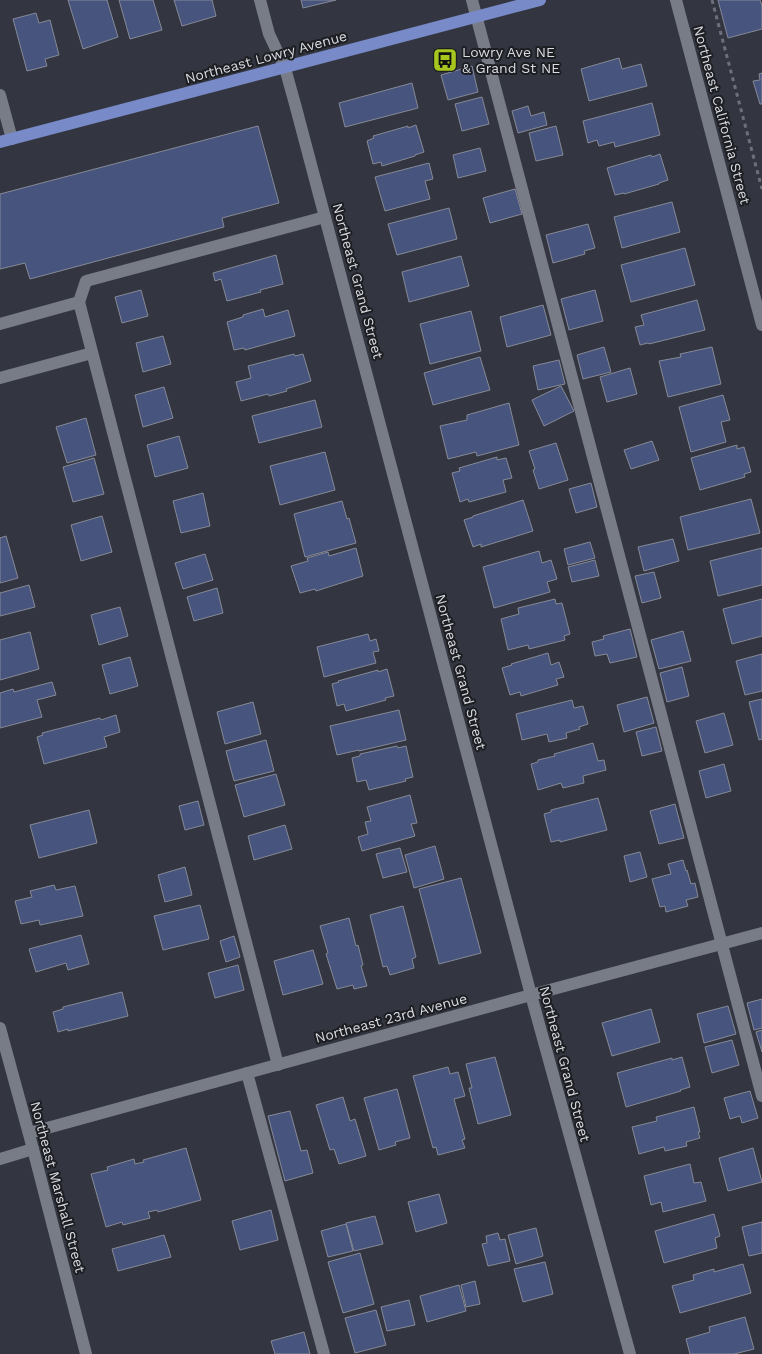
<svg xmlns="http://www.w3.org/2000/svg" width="762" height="1354" font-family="'Work Sans',sans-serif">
	<rect width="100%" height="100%" fill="#333640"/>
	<g fill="#47547e" stroke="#868a96">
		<polygon points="68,0 107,0 118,37 83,49"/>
		<polygon points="119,0 153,0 162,30 130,39"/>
		<polygon points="174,0 212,0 216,16 182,26"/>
		<polygon points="301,0 336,0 303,8"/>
		<polygon points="718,0 760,0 762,6 762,29 728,38"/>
		<polygon points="36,13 39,23 50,20 59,55 45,59 47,66 27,71 13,19"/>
		<polygon points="619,58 622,69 641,64 647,86 589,101 581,69"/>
		<polygon points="472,66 478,92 448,100 441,75"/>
		<polygon points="762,73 762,104 760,104 753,81 760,80 759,74"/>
		<polygon points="412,83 418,108 345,127 339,103"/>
		<polygon points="482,97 489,124 462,131 455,104"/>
		<polygon points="652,103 660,135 615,147 614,142 599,146 597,140 588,143 583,121"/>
		<polygon points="528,106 531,116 544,112 547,125 518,133 512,111"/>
		<polygon points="416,125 424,152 415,155 415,156 382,166 381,162 373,164 367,141 374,138 373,136 408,126 408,128"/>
		<polygon points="258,126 279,203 222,218 224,227 30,279 25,263 0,269 0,194"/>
		<polygon points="556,126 563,155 536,161 529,133"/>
		<polygon points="480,148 486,171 458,178 453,155"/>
		<polygon points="660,154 668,180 659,183 659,184 624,194 624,193 615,195 607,168 651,155 652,157"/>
		<polygon points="429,163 433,179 425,181 430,199 385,211 375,177"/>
		<polygon points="515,189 522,214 490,223 483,198"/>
		<polygon points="672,202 680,232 622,248 614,217"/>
		<polygon points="449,208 457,239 397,255 388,224"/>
		<polygon points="588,224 595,248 584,251 585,254 553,263 546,235"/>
		<polygon points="685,248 695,285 631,302 621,265"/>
		<polygon points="276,255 283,284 260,290 261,292 227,301 221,279 215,281 213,273"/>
		<polygon points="461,256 469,286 409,302 402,272"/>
		<polygon points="141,290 148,316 122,323 115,297"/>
		<polygon points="595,290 603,321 569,330 561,299"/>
		<polygon points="697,300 705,330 649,344 648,343 640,345 635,327 644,325 641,315"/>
		<polygon points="543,305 551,335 507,347 500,317"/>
		<polygon points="263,309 265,317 288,310 295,336 245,350 244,348 234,350 227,322 243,317 243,315"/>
		<polygon points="471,311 481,351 430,364 420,324"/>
		<polygon points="163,336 171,364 143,372 136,343"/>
		<polygon points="604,347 611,372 583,379 577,355"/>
		<polygon points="712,347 721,384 668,397 659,361 681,357 680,354"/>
		<polygon points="294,354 295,356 303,354 311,381 286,389 287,391 269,396 268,394 241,401 236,382 251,378 248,366"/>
		<polygon points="480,357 490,390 433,405 424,373"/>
		<polygon points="559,360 565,384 538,390 533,366"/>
		<polygon points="630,368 637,394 607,402 600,377"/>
		<polygon points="561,386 574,411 544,426 532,400"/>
		<polygon points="164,387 173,418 143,427 135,395"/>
		<polygon points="723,395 730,420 721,422 726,442 691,452 679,407"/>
		<polygon points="315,400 322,427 259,443 252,416"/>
		<polygon points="509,403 519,445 477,456 476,452 448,459 440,426 467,420 467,415"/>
		<polygon points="86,418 96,455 67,463 56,427"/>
		<polygon points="179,436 188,468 155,477 147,445"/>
		<polygon points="652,441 659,460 631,469 624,450"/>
		<polygon points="556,443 568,480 539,489 533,470 535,469 529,451"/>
		<polygon points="737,445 737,449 744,447 751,472 744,474 745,477 700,490 691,458"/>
		<polygon points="325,452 335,490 280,505 270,466"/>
		<polygon points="497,457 497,460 506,458 512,478 503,480 506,492 469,502 468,499 460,502 452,473 460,471 459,468"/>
		<polygon points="94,458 104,494 73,502 63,467"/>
		<polygon points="591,483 597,507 576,513 569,489"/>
		<polygon points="203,493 210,526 181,533 173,501"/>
		<polygon points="751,499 760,533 688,550 680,517"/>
		<polygon points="523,500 533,531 481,547 481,544 473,547 464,520 473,517 473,516"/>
		<polygon points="342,501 347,519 349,518 356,543 305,557 294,514"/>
		<polygon points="102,516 112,552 81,561 71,525"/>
		<polygon points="6,536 18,578 0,583 0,538"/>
		<polygon points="673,539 679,561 644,571 638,547"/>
		<polygon points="590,542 595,558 568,565 564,549"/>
		<polygon points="356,548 363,576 316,591 315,589 300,593 291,566 308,561 307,558 328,552 329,556"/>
		<polygon points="762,548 762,585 718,596 710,561"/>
		<polygon points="539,551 542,563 551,560 557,579 547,582 550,592 494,608 483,567"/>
		<polygon points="205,554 213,580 183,589 175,563"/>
		<polygon points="595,560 599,576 572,582 568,567"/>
		<polygon points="654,572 661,598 642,603 635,576"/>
		<polygon points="29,585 35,607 0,616 0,593"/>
		<polygon points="217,588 223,613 194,621 187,597"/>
		<polygon points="555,599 556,604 562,603 570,634 564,636 565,640 529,649 528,645 508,650 501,619 519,614 518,608"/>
		<polygon points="762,599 762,636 732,644 723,609"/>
		<polygon points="120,607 128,636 99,645 91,615"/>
		<polygon points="630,629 637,657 610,663 607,654 595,656 592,642 604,639 603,636"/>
		<polygon points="683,631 691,661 659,669 651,640"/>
		<polygon points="30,632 39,669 0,680 0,640"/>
		<polygon points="368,634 370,641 376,639 379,651 373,652 376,663 324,677 317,647"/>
		<polygon points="548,653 551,665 559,662 564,677 556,679 558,685 521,696 520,692 510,695 502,668 512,665 511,664"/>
		<polygon points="762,654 762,691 745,695 736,661"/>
		<polygon points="130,657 138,686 110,694 102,665"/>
		<polygon points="682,667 689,696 667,702 660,673"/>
		<polygon points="387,669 394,696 385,698 386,700 346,711 344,704 337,706 332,684 339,682 338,681 378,670 378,672"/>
		<polygon points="52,682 56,695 37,700 42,717 0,728 0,693 13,689 14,692"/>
		<polygon points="647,697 654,723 624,732 617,705"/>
		<polygon points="762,699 762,739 759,740 749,702"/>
		<polygon points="572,700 574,708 583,706 588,724 579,727 580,729 566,733 567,738 549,742 547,734 522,740 516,714"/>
		<polygon points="253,702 261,734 225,744 217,712"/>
		<polygon points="399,710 406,740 359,751 359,750 337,755 330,726"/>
		<polygon points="724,713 733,745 705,753 696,721"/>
		<polygon points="116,715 120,732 104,737 107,747 44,764 37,737 43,735 42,733 100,718 101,720"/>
		<polygon points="656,727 662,751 642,756 636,732"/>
		<polygon points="266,740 274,771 234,781 226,751"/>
		<polygon points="593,743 598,761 604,760 606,770 583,776 584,783 563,788 561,783 538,790 531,764 538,762 538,760 555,756 554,754"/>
		<polygon points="397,746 398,748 406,746 413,777 405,779 406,781 369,790 366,780 357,782 352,758 360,756 360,754"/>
		<polygon points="724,764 731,791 706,798 699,771"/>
		<polygon points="276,774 285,805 244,817 235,785"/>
		<polygon points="410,795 417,823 411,824 415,836 362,851 358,837 368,834 365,822 371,821 367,807"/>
		<polygon points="598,798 607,830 560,842 560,840 551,842 544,814 551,812 551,810"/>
		<polygon points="198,801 204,825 185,830 179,806"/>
		<polygon points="675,804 684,838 659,844 650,811"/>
		<polygon points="89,810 97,843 39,858 30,825"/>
		<polygon points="285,825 292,849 254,860 248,836"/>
		<polygon points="435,846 444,879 414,888 405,855"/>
		<polygon points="400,848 407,872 383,878 376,854"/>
		<polygon points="640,852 647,877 630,882 624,856"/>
		<polygon points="683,860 686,871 687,870 691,884 695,883 698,897 686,900 688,906 666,912 665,906 660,907 652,879 671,874 668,864"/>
		<polygon points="185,867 192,895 165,902 158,875"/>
		<polygon points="461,878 481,953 439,964 419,889"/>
		<polygon points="54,885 56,890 75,886 83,916 40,925 39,920 21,924 15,901 32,897 30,891"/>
		<polygon points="200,905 209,939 163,950 154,916"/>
		<polygon points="403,906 416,957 412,959 414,968 390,975 387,966 383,967 370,915"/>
		<polygon points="349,918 356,946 358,945 363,965 361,966 367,986 354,989 353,985 337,989 326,954 328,953 320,926"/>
		<polygon points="81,935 89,964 68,970 66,963 36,972 29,949"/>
		<polygon points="234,936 240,957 226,962 220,941"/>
		<polygon points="313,950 323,984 283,995 274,961"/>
		<polygon points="238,965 244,990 215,998 208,973"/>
		<polygon points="122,992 128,1016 68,1031 68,1029 58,1032 53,1012 63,1009 63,1007"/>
		<polygon points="762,999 762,1028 754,1030 747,1003"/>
		<polygon points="728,1006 736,1034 704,1043 697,1014"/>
		<polygon points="651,1009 660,1042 612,1056 602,1023"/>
		<polygon points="762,1030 762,1052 756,1032"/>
		<polygon points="732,1040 739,1065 712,1073 705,1047"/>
		<polygon points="495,1057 511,1115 478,1124 469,1088 472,1088 466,1064"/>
		<polygon points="682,1057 690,1087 680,1090 681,1091 626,1107 617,1073 672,1058 672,1060"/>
		<polygon points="448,1067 450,1074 458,1072 465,1096 454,1099 465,1139 462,1140 465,1148 438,1155 436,1147 433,1148 413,1076"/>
		<polygon points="397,1089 410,1138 395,1142 396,1145 379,1150 364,1098"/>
		<polygon points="750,1091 758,1118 742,1123 740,1116 730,1119 724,1098"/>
		<polygon points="343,1097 350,1121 355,1119 366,1156 339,1164 334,1149 330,1150 316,1105"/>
		<polygon points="694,1107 700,1132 698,1132 700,1138 686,1142 687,1146 665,1151 664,1147 639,1154 632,1127 657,1121 656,1117"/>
		<polygon points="290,1111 301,1151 307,1150 313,1173 285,1181 268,1116"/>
		<polygon points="186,1148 201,1200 158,1212 157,1210 148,1212 150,1218 123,1225 122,1222 106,1227 91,1174 108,1170 107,1167 134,1159 135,1164 144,1162 143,1160"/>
		<polygon points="753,1148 762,1182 728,1191 719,1158"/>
		<polygon points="690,1164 694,1183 701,1182 706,1201 663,1212 661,1202 651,1205 644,1176"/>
		<polygon points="439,1194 447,1223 416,1232 408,1202"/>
		<polygon points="271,1210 278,1240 240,1250 232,1221"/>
		<polygon points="714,1214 720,1236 715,1238 717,1248 664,1263 655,1231"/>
		<polygon points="375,1216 383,1244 354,1251 346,1223"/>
		<polygon points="762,1222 762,1253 749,1256 742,1227"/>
		<polygon points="346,1224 353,1251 328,1257 321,1231"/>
		<polygon points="536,1228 543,1256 516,1264 508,1235"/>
		<polygon points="498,1233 500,1240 505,1239 510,1261 488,1266 482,1244 487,1243 486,1236"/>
		<polygon points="164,1235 171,1257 118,1271 112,1249"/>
		<polygon points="360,1253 374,1304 343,1313 328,1262"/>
		<polygon points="545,1262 553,1294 523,1302 514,1269"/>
		<polygon points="743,1264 751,1293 680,1313 672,1286 694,1280 693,1275 714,1269 714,1272"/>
		<polygon points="475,1281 480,1304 466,1307 461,1285"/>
		<polygon points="459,1285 466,1311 427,1322 420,1296"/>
		<polygon points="409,1300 415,1325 387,1331 381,1307"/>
		<polygon points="376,1310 386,1345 355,1353 345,1318"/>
		<polygon points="745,1317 754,1349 734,1354 690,1354 686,1339 710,1332 709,1327"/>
		<polygon points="304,1332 310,1354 275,1354 271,1341"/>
	</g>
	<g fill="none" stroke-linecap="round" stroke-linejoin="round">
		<polyline stroke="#6d7079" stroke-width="3" stroke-dasharray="4 4" stroke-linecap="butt" points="712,0 762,189"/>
		<g stroke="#787c87" stroke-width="12">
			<polyline points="260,0 269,34 285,68 295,104 531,995 630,1354"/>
			<polyline points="472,0 762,1096"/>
			<polyline points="676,0 762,325"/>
			<polyline points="0,95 12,139"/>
			<polyline points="79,302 278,1065"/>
			<polyline points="0,324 79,302 86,281 325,217"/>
			<polyline points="0,378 92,353"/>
			<polyline points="0,1028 33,1149 86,1354"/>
			<polyline points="247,1073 324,1354"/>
			<polyline points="29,1133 531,995 762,933"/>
			<polyline points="0,1159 33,1149"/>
		</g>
		<polyline stroke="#788ac7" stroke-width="12" points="0,142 540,0"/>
	</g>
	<defs>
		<symbol id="bus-square" viewBox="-11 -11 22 22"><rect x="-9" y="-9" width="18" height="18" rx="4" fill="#a7c71e" stroke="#1c1e22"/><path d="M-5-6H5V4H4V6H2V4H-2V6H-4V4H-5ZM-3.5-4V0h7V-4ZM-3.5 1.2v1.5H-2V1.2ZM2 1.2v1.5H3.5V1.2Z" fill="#111"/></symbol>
	</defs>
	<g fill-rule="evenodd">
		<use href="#bus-square" x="431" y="46" width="28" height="28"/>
	</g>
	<g text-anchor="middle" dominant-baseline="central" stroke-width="4" stroke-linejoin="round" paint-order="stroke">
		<g font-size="14" fill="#d9dbe2" stroke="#1c1e22" text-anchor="start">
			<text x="462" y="52">Lowry Ave NE<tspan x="462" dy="16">&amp; Grand St NE</tspan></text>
		</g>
		<g font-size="14" fill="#d9dbe2" stroke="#1c1e22">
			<text transform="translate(266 57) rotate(-15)">Northeast Lowry Avenue</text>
			<text transform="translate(722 115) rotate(75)">Northeast California Street</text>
			<text transform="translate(358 281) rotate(75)">Northeast Grand Street</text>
			<text transform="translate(461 672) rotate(75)">Northeast Grand Street</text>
			<text transform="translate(391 1018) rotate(-15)">Northeast 23rd Avenue</text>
			<text transform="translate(565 1064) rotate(75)">Northeast Grand Street</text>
			<text transform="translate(58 1187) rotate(75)">Northeast Marshall Street</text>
		</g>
	</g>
</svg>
